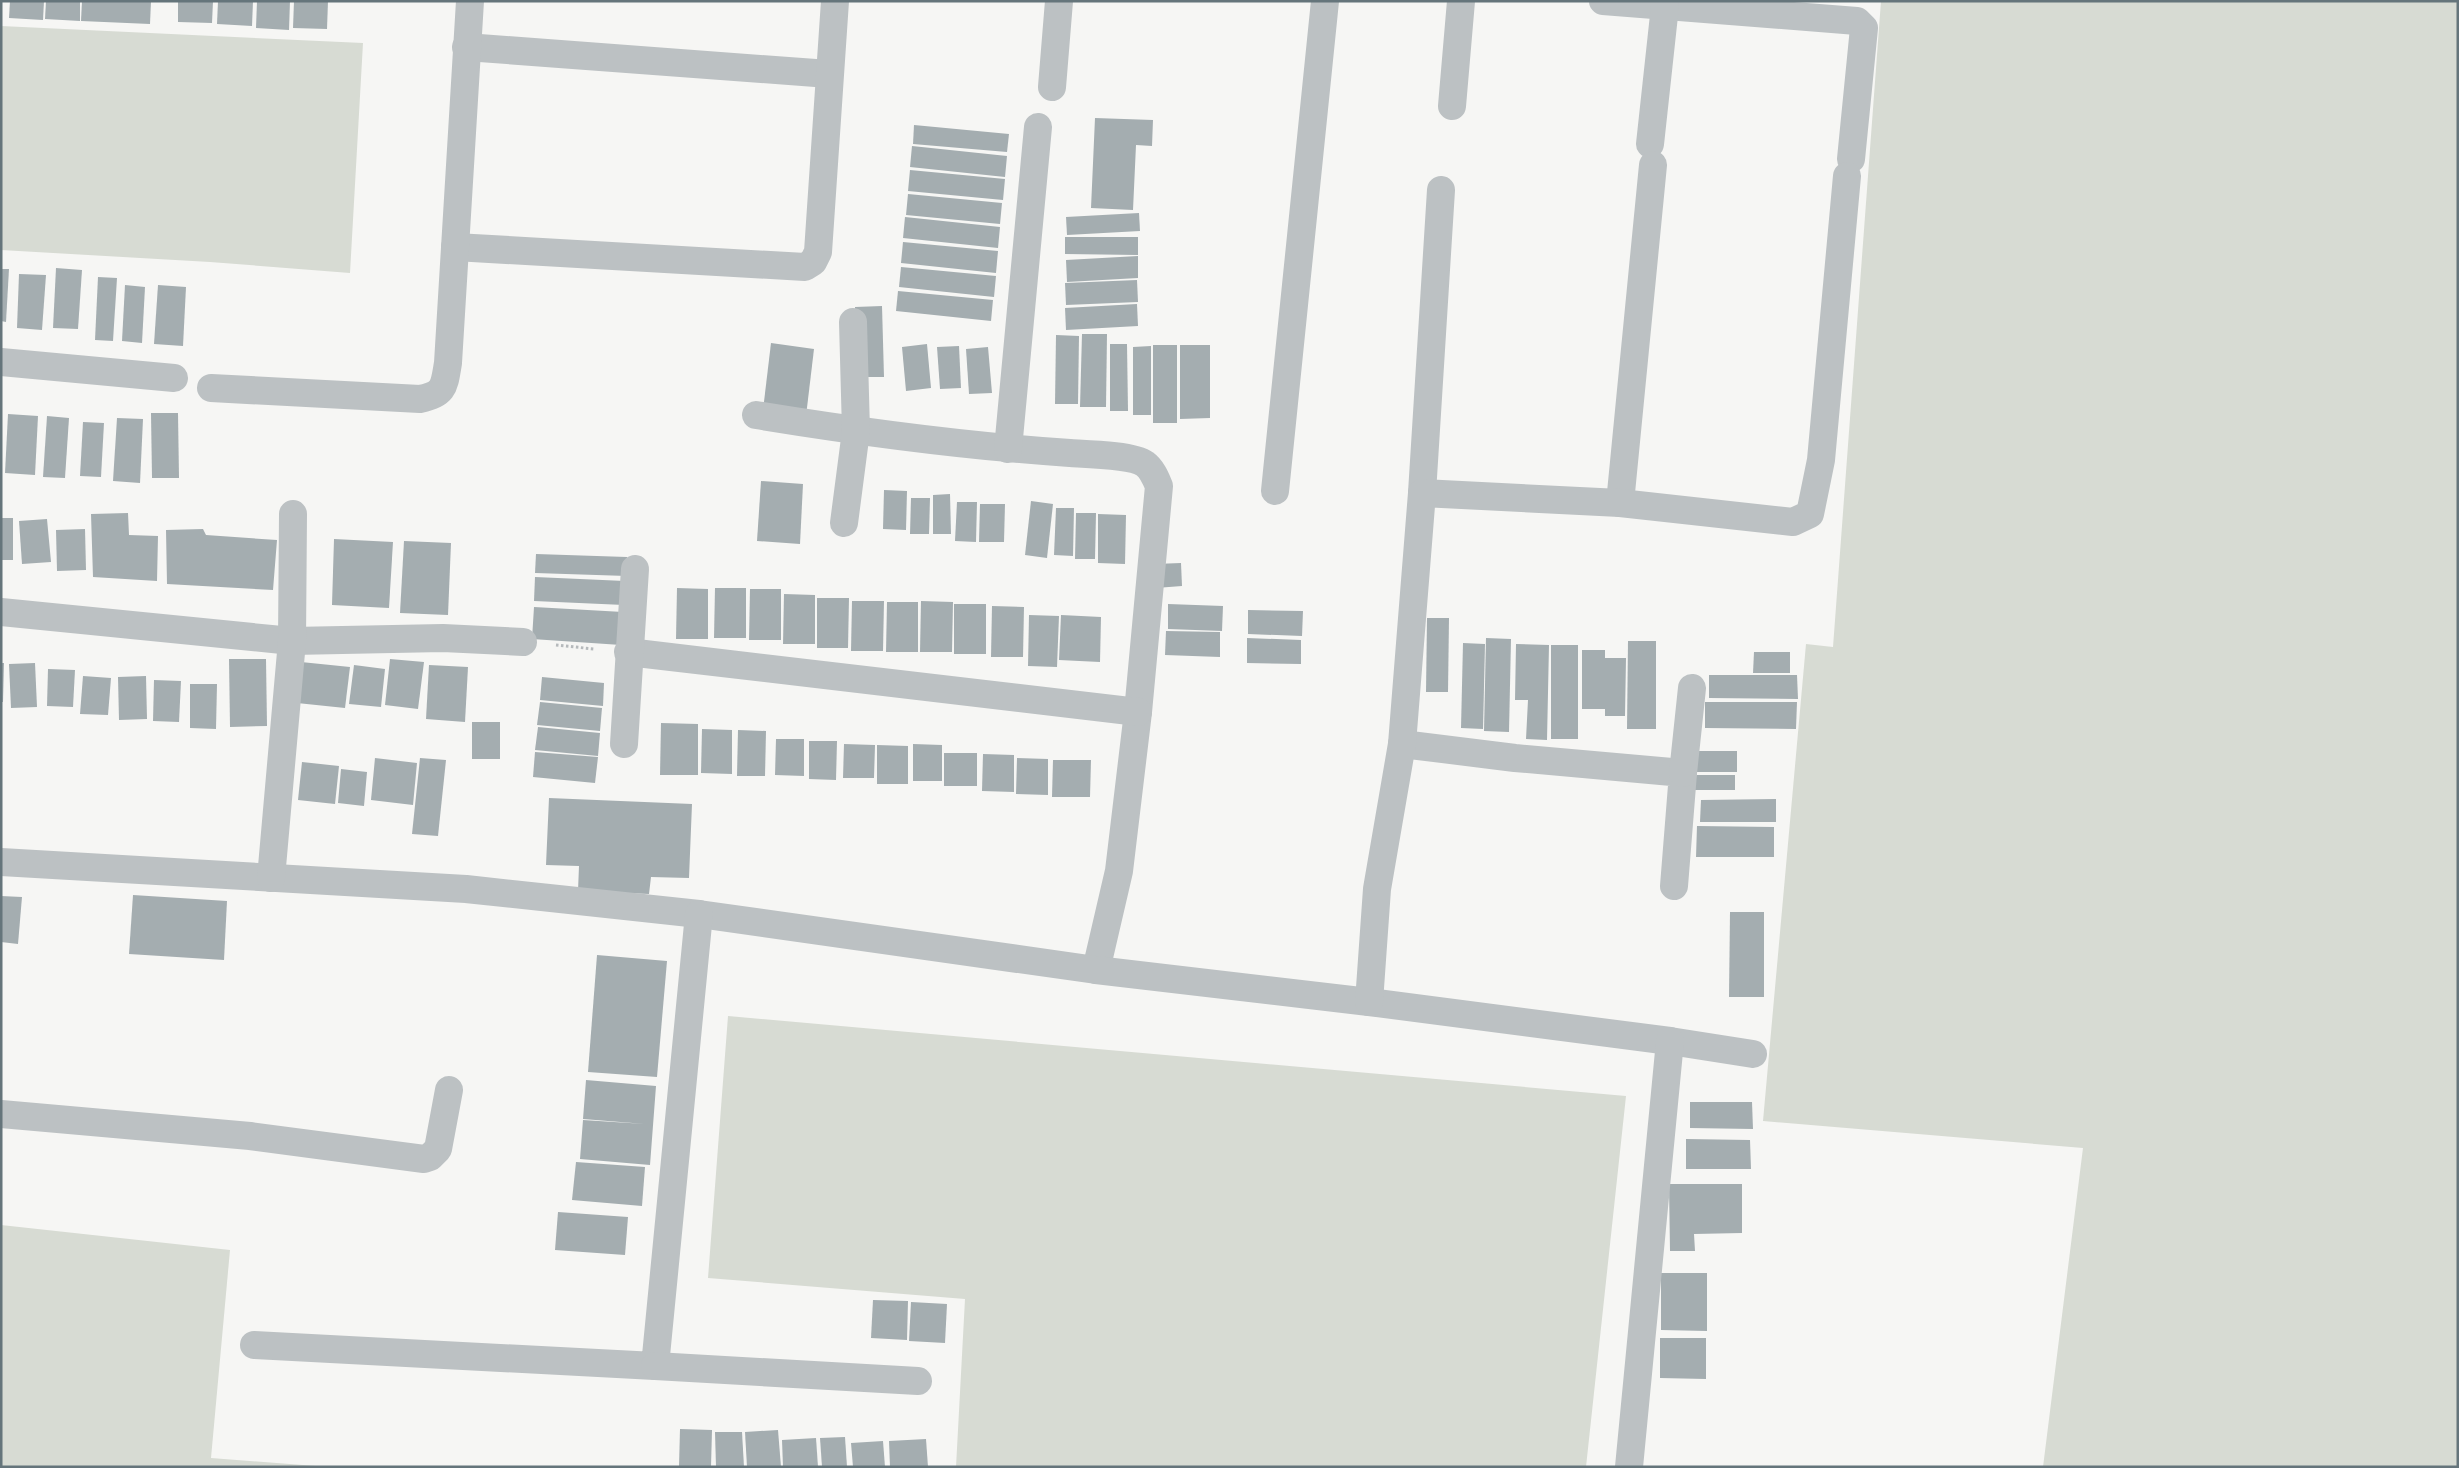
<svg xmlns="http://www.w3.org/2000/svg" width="2459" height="1468" font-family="'PT Sans Narrow',sans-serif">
	<rect width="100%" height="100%" fill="#f6f6f4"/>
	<g fill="#d7dbd3">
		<polygon points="1881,1 2458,1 2458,1467 2043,1467 2083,1148 1763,1121 1806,644 1833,647"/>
		<polygon points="1,26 363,43 350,273 210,262 1,250"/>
		<polygon points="728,1016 1626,1096 1586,1467 956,1467 965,1299 708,1278"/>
		<polygon points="1,1225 230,1250 211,1458 329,1467 1,1467"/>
	</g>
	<g fill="#a4adb0">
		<polygon points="10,1 44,1 43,20 9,18"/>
		<polygon points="46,1 80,1 80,21 45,19"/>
		<polygon points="82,1 151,1 150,24 81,21"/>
		<polygon points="178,1 213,1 212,23 178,22"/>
		<polygon points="218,1 253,1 252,26 217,24"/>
		<polygon points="257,1 290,1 289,30 256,28"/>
		<polygon points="294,1 328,1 327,29 293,28"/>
		<polygon points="1095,118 1153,120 1152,146 1136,145 1133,210 1091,208"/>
		<polygon points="914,125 1009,134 1007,152 913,144"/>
		<polygon points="912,146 1007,156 1005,177 910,167"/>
		<polygon points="910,170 1005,179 1003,200 908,191"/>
		<polygon points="908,194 1002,203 1000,224 906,215"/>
		<polygon points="1139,213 1140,231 1067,235 1066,217"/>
		<polygon points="905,217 1000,227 998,248 903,238"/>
		<polygon points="1065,237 1138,237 1138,255 1065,254"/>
		<polygon points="903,242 998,251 996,273 901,263"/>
		<polygon points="1138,256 1138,278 1067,282 1066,260"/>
		<polygon points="901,267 996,276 994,297 899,287"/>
		<polygon points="56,268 82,270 78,329 53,328"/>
		<polygon points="1,269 9,269 6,322 1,321"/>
		<polygon points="19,274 46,275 42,330 17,328"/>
		<polygon points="98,277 117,278 113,341 95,340"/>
		<polygon points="1137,280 1138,302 1066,305 1065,283"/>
		<polygon points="125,285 145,287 142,343 122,341"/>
		<polygon points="158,285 186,287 183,346 154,344"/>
		<polygon points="898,291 993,300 991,321 896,311"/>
		<polygon points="1137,304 1138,326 1066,330 1065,308"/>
		<polygon points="882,306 884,377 857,377 855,307"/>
		<polygon points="1082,334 1107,334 1106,407 1080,407"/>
		<polygon points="1056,335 1079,336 1078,404 1055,404"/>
		<polygon points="771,343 814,349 806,416 763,410"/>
		<polygon points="927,344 931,388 906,391 902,347"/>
		<polygon points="1110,344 1127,344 1128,411 1110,411"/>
		<rect x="1153" y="345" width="24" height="78"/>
		<polygon points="1180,345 1210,345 1210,418 1180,419"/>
		<polygon points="959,346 961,388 940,389 937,347"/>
		<polygon points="1151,346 1151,415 1133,415 1133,347"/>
		<polygon points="988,347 992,393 969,394 966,349"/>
		<polygon points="151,413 178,413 179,478 152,478"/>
		<polygon points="8,414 38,416 35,475 5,473"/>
		<polygon points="47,416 69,418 65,478 43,477"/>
		<polygon points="117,418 143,419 140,483 113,481"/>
		<polygon points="83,422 104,423 101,477 80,476"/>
		<polygon points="761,481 803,484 800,544 757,541"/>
		<polygon points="884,490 907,491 906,530 883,529"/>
		<polygon points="950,494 951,534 933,534 933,495"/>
		<polygon points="911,498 930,498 929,534 910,534"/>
		<polygon points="1031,501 1053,504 1047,558 1025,555"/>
		<polygon points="957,502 977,502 976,542 955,541"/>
		<polygon points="980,504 1005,504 1004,542 979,542"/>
		<polygon points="1056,508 1074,508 1073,556 1054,555"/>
		<polygon points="128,513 129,535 158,536 157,581 93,577 91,514"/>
		<polygon points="1076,513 1096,513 1095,559 1075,559"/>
		<polygon points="1098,514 1126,515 1125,564 1098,563"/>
		<rect x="1" y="518" width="12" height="42"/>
		<polygon points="47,519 51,562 22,564 19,521"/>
		<polygon points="85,529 86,570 57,571 56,530"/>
		<polygon points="203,529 206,535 277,540 273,590 167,584 166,530"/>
		<polygon points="334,539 393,542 389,608 332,605"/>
		<polygon points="404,541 451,543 448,615 400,613"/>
		<polygon points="536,554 627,557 627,576 535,573"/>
		<polygon points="1181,563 1182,586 1156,588 1155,564"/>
		<polygon points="535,577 625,581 624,605 534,601"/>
		<polygon points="677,588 708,589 708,639 676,639"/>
		<polygon points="715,588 746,588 746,638 714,638"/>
		<polygon points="750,589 781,589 781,640 749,640"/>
		<polygon points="784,594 815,595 815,644 783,644"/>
		<polygon points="817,598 849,598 848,648 817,648"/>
		<polygon points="852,601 884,601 883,651 851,651"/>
		<polygon points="921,601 953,602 952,652 920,652"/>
		<polygon points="887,602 918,602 918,652 886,652"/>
		<rect x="954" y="604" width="32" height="50"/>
		<polygon points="1168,604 1223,606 1222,631 1168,629"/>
		<polygon points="992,606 1024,607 1023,657 991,657"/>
		<polygon points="534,607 623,612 621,645 532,639"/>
		<polygon points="1248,610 1303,611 1302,636 1248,634"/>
		<polygon points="1029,615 1059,616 1057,667 1028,666"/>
		<polygon points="1061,615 1101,617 1100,662 1059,660"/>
		<polygon points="1427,618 1449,618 1448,692 1426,692"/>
		<polygon points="1166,631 1220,632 1220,657 1165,655"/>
		<polygon points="1247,638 1301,640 1301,664 1247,663"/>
		<polygon points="1486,638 1511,639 1509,732 1484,731"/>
		<polygon points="1628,641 1656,641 1656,729 1627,729"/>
		<polygon points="1463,643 1485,644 1483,729 1461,728"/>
		<polygon points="1516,644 1549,645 1547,740 1526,739 1528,700 1515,700"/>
		<rect x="1551" y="645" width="27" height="94"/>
		<polygon points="1582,650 1605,650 1605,658 1626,658 1625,716 1605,716 1605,709 1582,709"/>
		<polygon points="1754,652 1790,652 1790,673 1753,673"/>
		<polygon points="229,659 266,659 267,726 230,727"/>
		<polygon points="390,659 424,662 418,709 385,705"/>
		<polygon points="301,662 350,667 345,708 297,703"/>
		<polygon points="1,663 4,663 3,702 1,702"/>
		<polygon points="35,663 37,707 11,708 9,664"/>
		<polygon points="354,665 385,669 381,707 349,704"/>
		<polygon points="429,665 468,667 465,722 426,719"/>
		<polygon points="48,669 75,670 73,707 47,706"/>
		<polygon points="1709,675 1797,675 1798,699 1709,698"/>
		<polygon points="83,676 111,678 108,715 80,714"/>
		<polygon points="146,676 147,719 119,720 118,677"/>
		<polygon points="542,677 604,683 603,706 540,700"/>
		<polygon points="154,680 181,681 179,722 153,721"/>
		<polygon points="190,684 217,684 216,729 190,728"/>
		<polygon points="540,702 602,708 600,731 537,725"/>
		<polygon points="1705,702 1797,702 1796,729 1705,728"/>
		<rect x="472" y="722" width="28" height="37"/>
		<polygon points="661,723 698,724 698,775 660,775"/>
		<polygon points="538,727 600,733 598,756 535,750"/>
		<polygon points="702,729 732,730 732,774 701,773"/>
		<polygon points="738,730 766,731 765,776 737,776"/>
		<polygon points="776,739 804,739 804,776 775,775"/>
		<polygon points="809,741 837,741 836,780 809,779"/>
		<polygon points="844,744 875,745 874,778 843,778"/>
		<polygon points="913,744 942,745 942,781 913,781"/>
		<polygon points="877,745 908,746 908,784 877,784"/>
		<rect x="1696" y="751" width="41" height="21"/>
		<polygon points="535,752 598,757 595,783 533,777"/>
		<rect x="944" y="753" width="33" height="33"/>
		<polygon points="983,754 1014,755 1014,792 982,791"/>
		<polygon points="375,758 417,763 413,805 371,800"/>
		<polygon points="420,758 446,760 438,836 412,834"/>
		<polygon points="1017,758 1048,759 1048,795 1016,794"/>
		<polygon points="1053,760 1091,760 1090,797 1052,797"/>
		<polygon points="302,762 339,766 335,804 298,800"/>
		<polygon points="341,769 367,772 364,806 338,803"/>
		<polygon points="1695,775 1735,775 1735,790 1694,790"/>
		<polygon points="549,798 692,804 689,878 651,877 649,894 578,891 579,866 546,865"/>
		<polygon points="1776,799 1776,822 1700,822 1701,800"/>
		<polygon points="1697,826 1774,827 1774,857 1696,857"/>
		<polygon points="133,895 227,901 224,960 129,954"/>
		<polygon points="1,896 22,897 18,944 1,942"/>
		<polygon points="1730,912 1764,912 1764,997 1729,997"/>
		<polygon points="597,955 667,961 657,1077 588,1072"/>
		<polygon points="586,1080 656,1086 650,1165 580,1159 583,1120 645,1124 583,1119"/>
		<polygon points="1690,1102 1752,1102 1753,1129 1690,1128"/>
		<polygon points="1686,1139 1750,1140 1751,1169 1686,1169"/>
		<polygon points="576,1162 645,1167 642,1206 572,1200"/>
		<polygon points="1669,1184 1742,1184 1742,1233 1694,1234 1695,1251 1670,1251"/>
		<polygon points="558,1212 628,1217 625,1255 555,1250"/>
		<polygon points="1661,1273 1707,1273 1707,1331 1661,1330"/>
		<polygon points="873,1300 908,1301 907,1340 871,1338"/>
		<polygon points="911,1302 947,1304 945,1343 909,1341"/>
		<polygon points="1660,1338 1706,1338 1706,1379 1660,1378"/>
		<polygon points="680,1429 712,1430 711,1467 679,1467"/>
		<polygon points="778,1430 781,1467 747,1467 745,1432"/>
		<polygon points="715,1432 742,1432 744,1467 716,1467"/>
		<polygon points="845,1437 847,1467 822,1467 820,1438"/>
		<polygon points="816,1438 818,1467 783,1467 782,1440"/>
		<polygon points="926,1439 928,1467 890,1467 889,1441"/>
		<polygon points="883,1441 885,1467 853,1467 851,1443"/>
	</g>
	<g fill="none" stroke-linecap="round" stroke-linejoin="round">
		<polyline stroke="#b6babc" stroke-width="3" stroke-dasharray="2.5 2.5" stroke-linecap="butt" points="556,645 594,649"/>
		<g stroke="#bcc1c3" stroke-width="28">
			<polyline points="1603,1 1857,21 1864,28 1851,159"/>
			<polyline points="466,47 829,74"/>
			<polyline points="1052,87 1059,1"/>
			<polyline points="1452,106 1461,1"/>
			<polyline points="1650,144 1665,6"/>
			<polyline points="455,247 805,267 813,262 818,252 835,1"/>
			<polyline points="1,362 174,378"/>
			<path d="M211,388l209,11c25,-5 24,-13 28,-36l22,-362"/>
			<path d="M756,415c104,17 209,31 314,38 16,1 63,2 75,11 7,5 11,15 14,22l-21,226 -19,159 -23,99"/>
			<polyline points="1008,449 1038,127"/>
			<polyline points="1275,491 1325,1"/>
			<polyline points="1422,493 1441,190"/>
			<polyline points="1620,503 1653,165"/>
			<polyline points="844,523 856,431 853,322"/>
			<polyline points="1,612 292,641 443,638 523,642"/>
			<polyline points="628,652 1138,712"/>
			<polyline points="624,744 635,569"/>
			<polyline points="1402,744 1515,758 1683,773 1674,886"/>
			<polyline points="1683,773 1692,688"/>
			<polyline points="1,862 466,889 699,914 1096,970 1369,1002 1670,1041 1753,1054"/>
			<polyline points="271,878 292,641 293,514"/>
			<polyline points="1369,1002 1377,889 1402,744 1422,493 1620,503 1793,522 1810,514 1821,460 1847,176"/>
			<polyline points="1,1114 250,1136 424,1159 430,1157 438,1149 449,1090"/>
			<polyline points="254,1345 655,1366 699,914"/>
			<polyline points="655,1366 918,1381"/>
			<polyline points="1629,1467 1670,1041"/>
		</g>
	</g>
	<rect width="2459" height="1468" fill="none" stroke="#65757b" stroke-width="5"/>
</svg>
